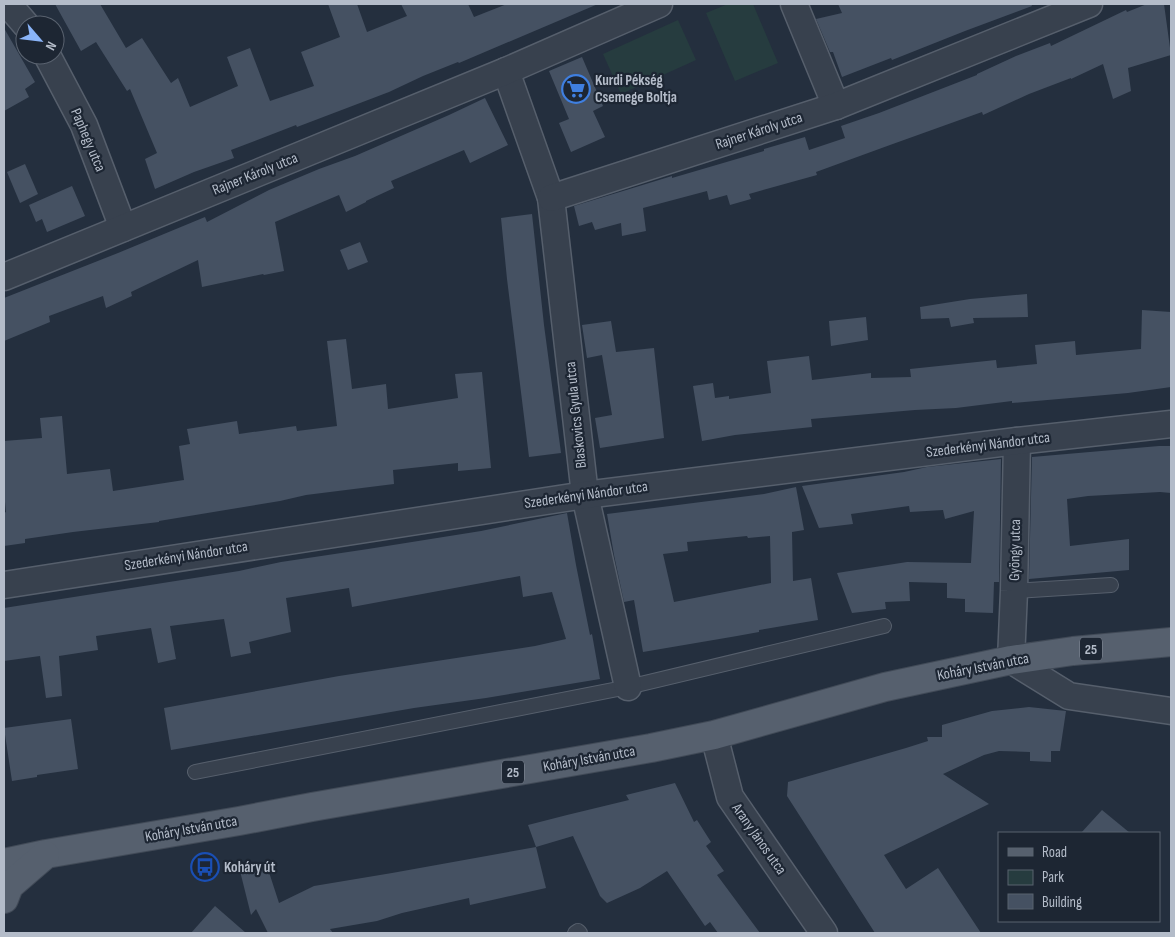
<svg xmlns="http://www.w3.org/2000/svg" width="1175" height="937" font-family="'Sofia Sans Condensed',sans-serif">
	<rect width="100%" height="100%" fill="#242f3e"/>
	<g fill="#263c3f">
		<polygon points="728,4 753,4 778,63 735,81 706,13"/>
		<polygon points="678,20 696,60 621,94 603,54"/>
	</g>
	<g fill="#455162" fill-rule="evenodd">
		<polygon points="55,4 100,4 126,48 142,38 171,83 178,78 190,107 238,86 227,57 250,48 270,101 314,86 301,52 340,37 328,4 357,4 367,32 407,16 401,4 468,4 474,17 507,4 598,4 459,63 458,62 423,76 389,92 297,127 296,125 231,150 234,158 194,172 155,189 145,159 157,153 130,89 127,91 96,42 81,51"/>
		<polygon points="838,4 1031,4 1032,6 965,31 892,60 891,58 842,77 833,52 830,52 816,19 842,13"/>
		<polygon points="1147,4 1164,4 1171,55 1128,68 1131,91 1113,99 1103,64 1071,79 1071,78 1029,94 983,115 982,112 890,145 816,172 817,175 749,194 751,199 730,205 727,195 709,200 707,191 643,208 646,231 622,236 621,223 595,230 592,222 579,226 574,206 672,176 672,178 764,151 764,149 805,137 809,150 845,138 841,126 879,113 977,75 977,74 1016,56 1050,43 1051,46 1126,10 1127,12"/>
		<polygon points="4,28 35,82 25,89 29,97 4,111"/>
		<polygon points="582,57 603,106 593,111 605,137 571,152 559,123 569,119 549,71"/>
		<polygon points="485,98 508,145 470,163 464,150 391,181 394,188 366,201 366,202 346,212 339,195 275,222 284,271 264,275 263,274 202,287 198,260 131,292 132,296 106,308 103,296 49,316 50,322 4,341 4,298 118,253 205,217 207,222 269,190 319,169 355,156 449,115"/>
		<polygon points="25,164 38,194 20,203 7,172"/>
		<polygon points="72,186 85,216 47,232 42,219 36,222 29,205"/>
		<polygon points="532,214 544,325 561,453 529,457 507,279 501,218"/>
		<polygon points="360,242 368,262 348,270 340,250"/>
		<polygon points="1027,294 1028,317 973,318 974,323 951,327 949,318 921,319 920,307 970,299"/>
		<polygon points="1142,310 1171,312 1171,387 1128,393 1012,403 1012,401 956,408 915,410 811,419 812,427 735,435 702,441 693,386 713,383 715,398 729,396 729,399 771,393 767,361 809,356 812,380 871,373 871,378 911,377 910,369 996,360 997,368 1037,364 1035,345 1075,341 1076,355 1141,349"/>
		<polygon points="866,317 868,340 831,346 829,321"/>
		<polygon points="611,321 616,352 654,348 664,438 600,448 595,418 612,415 602,355 587,358 582,325"/>
		<polygon points="346,339 352,389 386,384 388,409 458,398 455,374 482,372 491,468 458,471 458,463 393,470 394,484 306,495 280,501 159,521 159,522 73,532 25,539 25,543 4,546 4,513 6,512 4,492 4,441 42,438 40,418 62,416 67,474 110,469 113,491 184,480 179,446 190,444 187,429 237,421 239,434 296,426 297,431 337,426 327,341"/>
		<polygon points="1159,446 1171,446 1171,493 1160,492 1088,496 1067,499 1070,546 1129,539 1129,570 1029,579 1032,457"/>
		<polygon points="1001,459 999,582 994,582 993,613 965,612 965,599 947,598 947,583 909,582 910,601 885,602 886,609 852,613 837,573 907,562 971,563 974,511 945,519 943,510 910,512 909,506 851,514 853,524 819,528 802,486 904,472 927,467"/>
		<path d="M796,487l8,43 -12,2 1,49 18,-3 7,42 -59,10v2l-22,4 -94,16 -9,-52 -10,2 -10,-47 -7,-41 157,-20zM747,536l1,2 22,-2 1,47 -97,19 -11,-48 25,-3 -1,-9z"/>
		<polygon points="567,513 576,565 590,635 592,634 600,679 486,698 414,708 171,750 164,708 339,676 535,646 566,639 552,592 523,597 520,576 352,607 349,588 286,598 291,632 249,642 251,653 231,657 224,619 170,626 176,659 158,663 151,628 96,636 98,650 59,656 62,696 46,698 40,656 4,661 4,608 239,571 281,562 368,549 481,531"/>
		<polygon points="1029,707 1066,711 1060,751 1051,751 1051,762 1030,761 1030,752 999,751 984,755 943,774 989,804 884,855 906,889 938,868 981,933 875,933 787,796 788,782 906,748 928,741 927,737 942,737 942,725 992,711"/>
		<polygon points="71,719 78,769 37,775 37,777 12,781 4,728"/>
		<polygon points="675,783 694,822 697,820 711,842 706,846 724,871 717,875 760,933 718,933 710,922 705,926 667,871 640,888 607,903 600,896 573,836 536,847 528,825 567,815 629,800 626,795"/>
		<polygon points="1102,810 1130,833 1081,833"/>
		<polygon points="536,847 546,888 470,905 469,898 402,913 377,921 330,929 333,933 268,933 256,909 251,915 240,871 267,866 279,903 314,886 392,873"/>
		<polygon points="215,906 246,933 191,933"/>
	</g>
	<g fill="none" stroke-linecap="round" stroke-linejoin="round">
		<defs>
			<g id="lane">
				<polyline points="1014,591 1111,585"/>
				<polyline points="195,772 628,687 884,626"/>
				<polyline points="575,933 578,931 580,933"/>
			</g>
			<g id="street">
				<polyline points="8,4 26,25"/>
				<polyline points="794,4 836,106"/>
				<polyline points="47,55 84,125 123,228"/>
				<polyline points="506,71 551,198 585,495 628,687"/>
				<polyline points="551,198 836,106 1089,4"/>
				<polyline points="4,277 506,71 659,4"/>
				<polyline points="1017,441 1014,591 1011,660 1069,696 1171,711"/>
				<polyline points="4,585 585,495 1017,441 1171,424"/>
				<polyline points="714,735 730,797 824,933"/>
			</g>
			<g id="primary">
				<polyline points="4,863 46,854 239,821 312,807 651,748 714,735 885,687 1011,660 1073,651 1171,642"/>
				<polyline points="4,899 9,886 45,855"/>
			</g>
		</defs>
		<use href="#lane" stroke="#565f6c" stroke-width="16"/>
		<use href="#street" stroke="#565f6c" stroke-width="29"/>
		<use href="#primary" stroke="#414a57" stroke-width="30"/>
		<use href="#lane" stroke="#38414e" stroke-width="14"/>
		<use href="#street" stroke="#38414e" stroke-width="26"/>
		<use href="#primary" stroke="#56606e" stroke-width="28"/>
	</g>
	<defs>
		<symbol id="supermarket-ring" viewBox="-11 -11 22 22"><circle r="9.5" fill="#1d2633" stroke="#3f7fe0" stroke-width="1.5"/><path d="M-6-5.5h2.5l.6 2H6L4.5 2H-2.5L-4.4-4H-6ZM-1.5 3.2a1.3 1.3 0 1 0 .1 0ZM3 3.2a1.3 1.3 0 1 0 .1 0Z" fill="#3f7fe0"/></symbol>
		<symbol id="bus-ring" viewBox="-11 -11 22 22"><circle r="9.5" fill="#1d2633" stroke="#1a4fb4" stroke-width="1.5"/><path d="M-5-6H5V4H4V6H2V4H-2V6H-4V4H-5ZM-3.5-4V0h7V-4ZM-3.5 1.2v1.5H-2V1.2ZM2 1.2v1.5H3.5V1.2Z" fill="#1a4fb4"/></symbol>
	</defs>
	<g fill-rule="evenodd">
		<use href="#supermarket-ring" x="560" y="73" width="32" height="32"/>
		<use href="#bus-ring" x="189" y="851" width="32" height="32"/>
	</g>
	<g text-anchor="middle" dominant-baseline="central" stroke-width="4.5" stroke-linejoin="round" paint-order="stroke">
		<g fill="#1d2633" stroke="#878f9c" stroke-width="1">
			<rect x="1080" y="637.5" width="22" height="23" rx="4"/>
			<rect x="502" y="760.5" width="22" height="23" rx="4"/>
		</g>
		<g font-size="14" font-weight="bold" fill="#b4bcc9">
			<text x="1091" y="649">25</text>
			<text x="513" y="772">25</text>
		</g>
		<g font-size="15" font-weight="bold" fill="#b4bcc9" stroke="#1d2633" text-anchor="start">
			<text x="595" y="80">Kurdi Pékség<tspan x="595" dy="17">Csemege Boltja</tspan></text>
			<text x="224" y="867">Koháry út</text>
		</g>
		<g font-size="15" fill="#b4bcc9" stroke="#1d2633">
			<text transform="translate(759 131) rotate(-18)">Rajner Károly utca</text>
			<text transform="translate(88 140) rotate(67)">Paphegy utca</text>
			<text transform="translate(255 174) rotate(-22)">Rajner Károly utca</text>
			<text transform="translate(576 415) rotate(-96)">Blaskovics Gyula utca</text>
			<text transform="translate(988 445) rotate(-7)">Szederkényi Nándor utca</text>
			<text transform="translate(586 495) rotate(-8)">Szederkényi Nándor utca</text>
			<text transform="translate(1015 550) rotate(-89)">Gyöngy utca</text>
			<text transform="translate(186 556) rotate(-9)">Szederkényi Nándor utca</text>
			<text transform="translate(983 667) rotate(-11)">Koháry István utca</text>
			<text transform="translate(589 759) rotate(-10)">Koháry István utca</text>
			<text transform="translate(191 829) rotate(-10)">Koháry István utca</text>
			<text transform="translate(759 839) rotate(55)">Arany János utca</text>
		</g>
	</g>
	<rect width="1175" height="937" fill="none" stroke="#b4bcc9" stroke-width="10"/>
	<rect x="998" y="832" width="162" height="90" fill="#1d2633" stroke="#59626f"/>
	<rect x="1008" y="848" width="25" height="8" fill="#56606e" stroke="#59626f"/>
	<text x="1042" y="857" font-size="15" fill="#b4bcc9">Road</text>
	<rect x="1008" y="870" width="25" height="15" fill="#263c3f" stroke="#59626f"/>
	<text x="1042" y="882" font-size="15" fill="#b4bcc9">Park</text>
	<rect x="1008" y="894" width="25" height="15" fill="#455162" stroke="#59626f"/>
	<text x="1042" y="907" font-size="15" fill="#b4bcc9">Building</text>
	<g transform="translate(40 40) rotate(118)"><circle r="24" fill="#1d2633" stroke="#59626f"/>
	<path d="M0-4L9 19L0 12L-9 19Z" fill="#8ab4f8"/>
	<text y="-8" font-size="14" font-weight="bold" text-anchor="middle" fill="#b4bcc9">N</text>
	</g>
</svg>
